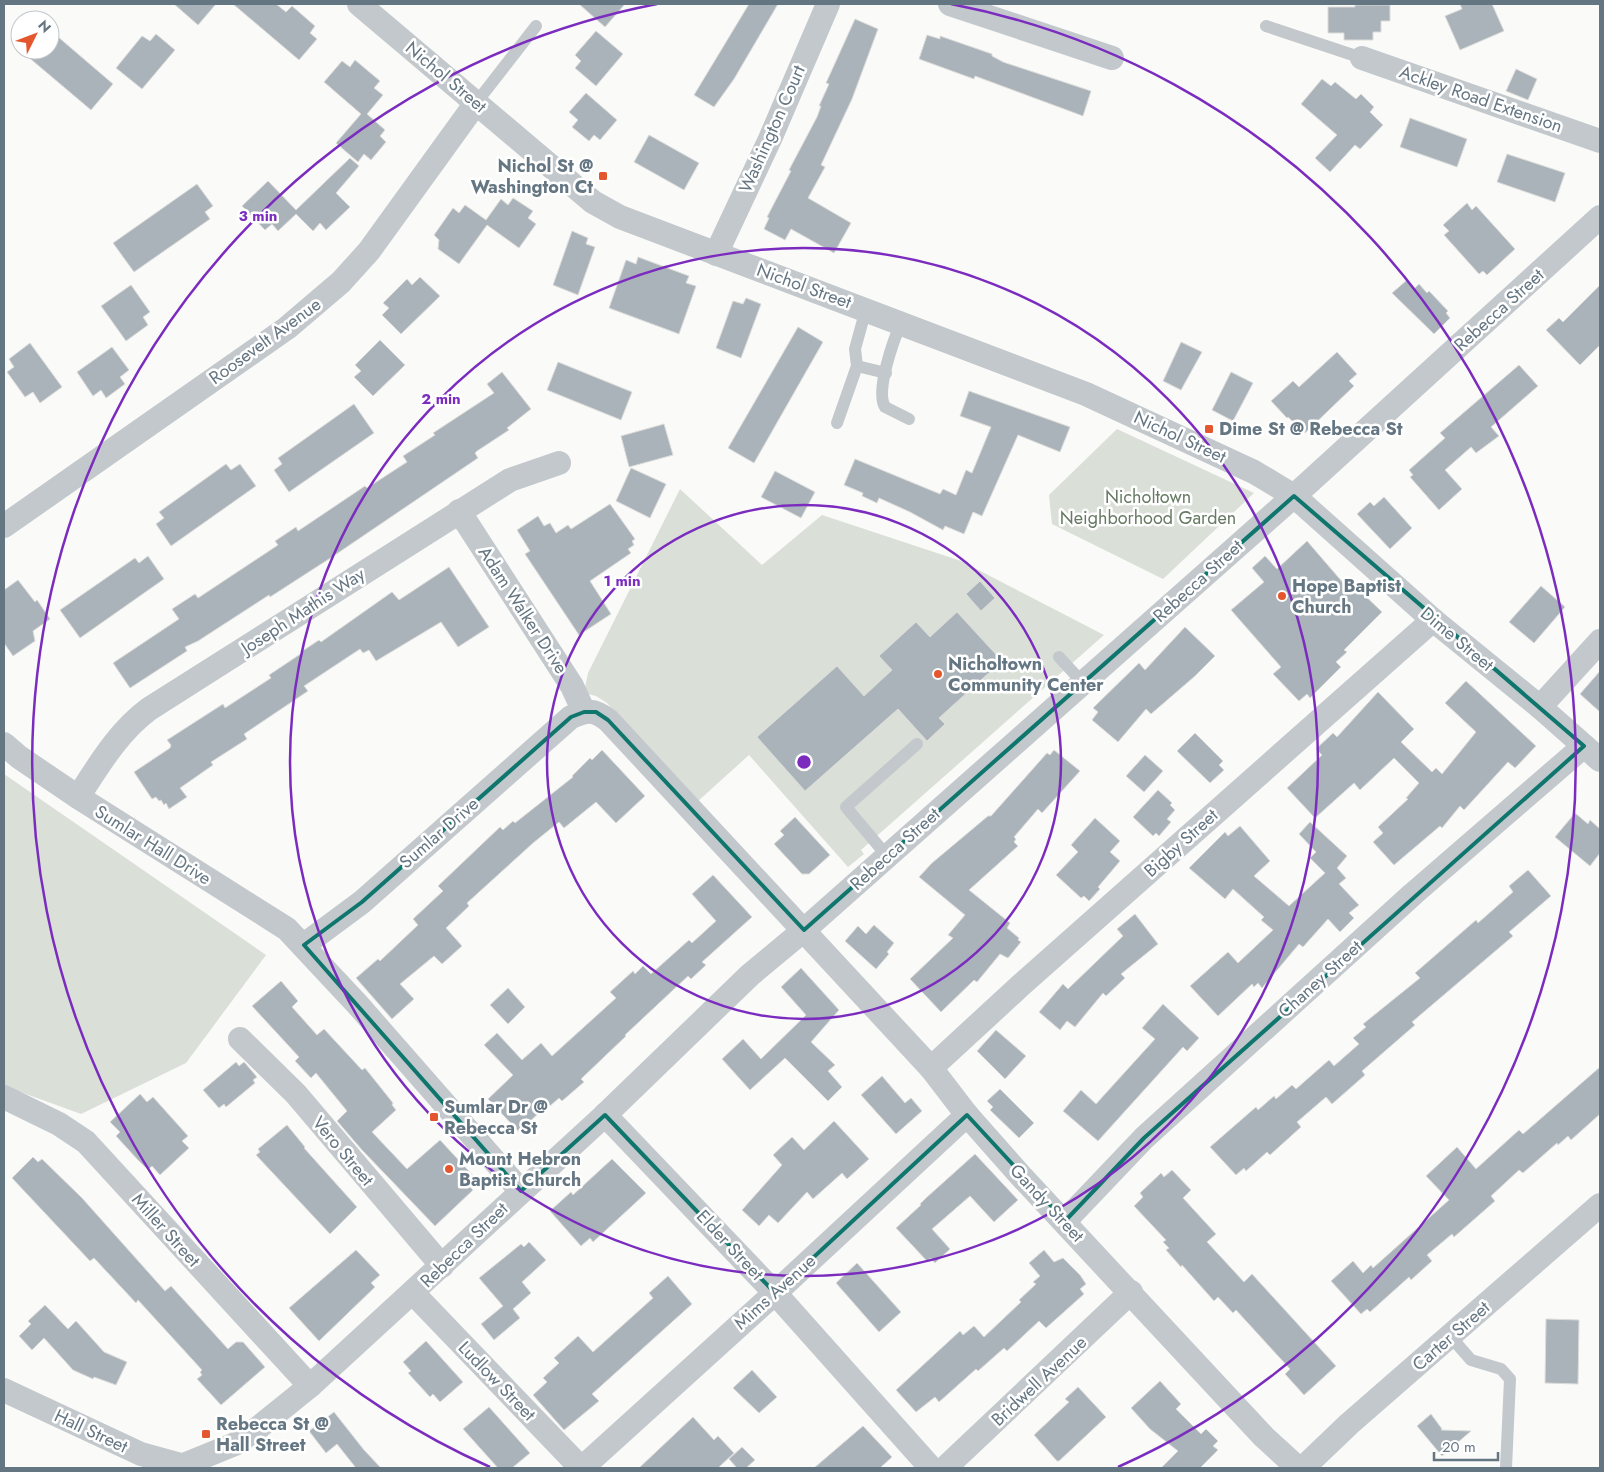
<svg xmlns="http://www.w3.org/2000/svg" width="1604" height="1472" font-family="Jost,sans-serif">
	<rect width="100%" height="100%" fill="#fafaf8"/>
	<g fill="#dadfd7">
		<polygon points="1117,429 1254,493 1163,579 1052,524 1049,495"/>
		<polygon points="680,489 762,565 822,515 961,561 1104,635 861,850 864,854 848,867 749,755 697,802 607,703 596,696 584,693 588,673"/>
		<polygon points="4,774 266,955 186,1063 81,1114 4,1086"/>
	</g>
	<g fill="#aab3b9" stroke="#dcdcda">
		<polygon points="174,4 216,4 198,25"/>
		<polygon points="233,4 276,4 286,12 292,6 315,26 310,33 317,39 299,60"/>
		<polygon points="579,4 625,4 605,27"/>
		<polygon points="749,4 778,4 734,79 714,107 694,95"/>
		<polygon points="1460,4 1492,4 1504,31 1460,50 1445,16 1462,9"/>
		<polygon points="1355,5 1390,5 1390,21 1381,21 1381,32 1373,32 1373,40 1344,40 1344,33 1328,33 1328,7 1355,7"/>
		<polygon points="855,19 878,29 852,99 821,165 825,167 808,198 851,223 834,253 791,229 785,240 764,229 769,218 767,217 791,171 789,170 817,117 821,106 819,106 829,84 826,83"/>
		<polygon points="50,30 113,84 91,110 20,50 50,50"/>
		<polygon points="596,31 623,54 596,86 575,68 581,61 575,55"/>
		<polygon points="156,34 175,50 142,89 116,68 142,36 150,41"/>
		<polygon points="927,35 940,39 940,36 992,54 992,56 1003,62 1091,91 1083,116 975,76 974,79 919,59"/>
		<polygon points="355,60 380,81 374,88 383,95 367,114 385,130 380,136 386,142 371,160 364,154 358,162 336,143 361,114 324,82 342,61 350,67"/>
		<polygon points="1516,69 1537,79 1528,100 1506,91"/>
		<polygon points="1322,79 1331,86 1335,82 1356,99 1361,94 1374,107 1370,112 1383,125 1360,149 1355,145 1330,172 1315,158 1337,135 1301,104"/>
		<polygon points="586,93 617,120 600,140 594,135 589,141 572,127 578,120 569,112"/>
		<polygon points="1410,118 1467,139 1457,167 1400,147"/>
		<polygon points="649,135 699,163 684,190 634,162"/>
		<polygon points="1507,154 1565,173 1555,202 1497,182"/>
		<polygon points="350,158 359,166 336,193 350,207 326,230 320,223 313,231 296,214 278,231 272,224 265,230 242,206 268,181 296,210"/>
		<polygon points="197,184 213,206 205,212 210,219 134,272 113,243"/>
		<polygon points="513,198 533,211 528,218 536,224 519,248 487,225 459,264 438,249 439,240 434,235 453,208 459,213 465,205 486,220 501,199 508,205"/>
		<polygon points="1467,203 1472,210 1476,206 1515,249 1487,275 1483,271 1479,274 1444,235 1449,231 1443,225"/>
		<polygon points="572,231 588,238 586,244 595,247 578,295 553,285"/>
		<polygon points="638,257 689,276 686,283 696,286 679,334 609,308 626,260 636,264"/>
		<polygon points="420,277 440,296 401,334 382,315 389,308 383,303 407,279 412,285"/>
		<polygon points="1407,280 1415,288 1419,284 1427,293 1429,291 1448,311 1446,313 1450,318 1434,334 1392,293"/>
		<polygon points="131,285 150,312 143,317 148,325 126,341 101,306"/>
		<polygon points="1600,285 1600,345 1580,365 1546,330 1559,318 1563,322"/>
		<polygon points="746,298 761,304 741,358 716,348 733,301 743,304"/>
		<polygon points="798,327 823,342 754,463 728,448"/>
		<polygon points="380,340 405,365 373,396 354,377 361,371 355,365"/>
		<polygon points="1181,342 1202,352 1181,390 1163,381"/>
		<polygon points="30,343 62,387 40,403 33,392 25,397 7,372 14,367 9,359"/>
		<polygon points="112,347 129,370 120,377 125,384 106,398 101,390 93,396 77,372"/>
		<polygon points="1337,352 1357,374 1349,381 1354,386 1305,433 1288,417 1287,418 1271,401 1293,381 1299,387"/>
		<polygon points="558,362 632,392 621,420 547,390"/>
		<polygon points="1519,365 1538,386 1491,427 1499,436 1476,453 1471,447 1445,470 1462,489 1439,510 1410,477 1413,475 1409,470 1445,438 1440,433"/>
		<polygon points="502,372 531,409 507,428 509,430 477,451 475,453 478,458 332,557 270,597 269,595 198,641 185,647 187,651 130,688 113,663 179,619 172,609 195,594 198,598 278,545 275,541 296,527 298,531 365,486 367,488 407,462 403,456 435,435 433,433 494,393 487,384"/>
		<polygon points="1231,372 1253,383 1233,421 1212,410"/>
		<polygon points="969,391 1070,427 1060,452 1018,435 982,516 973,512 964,534 945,526 943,530 910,512 879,498 877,503 862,496 863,493 844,485 855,459 940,494 943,489 956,495 966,470 972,473 991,427 960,416"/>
		<polygon points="354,404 374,433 289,492 274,470 282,464 278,458"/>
		<polygon points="664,424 673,455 629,467 621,436"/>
		<polygon points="226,464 231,470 240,464 256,486 171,546 156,524 164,518 159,512"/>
		<polygon points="631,468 666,484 650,518 616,501"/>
		<polygon points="775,471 815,492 801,518 761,497"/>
		<polygon points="1384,497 1412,528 1390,549 1357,514 1370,502 1374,506"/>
		<polygon points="610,504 635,539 632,541 634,545 628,549 631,553 590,581 611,614 579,635 525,554 530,551 517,530 538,516 544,526 550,523 556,533 568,525 571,529"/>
		<polygon points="1307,541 1351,592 1356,587 1382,612 1344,650 1347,652 1336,662 1341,667 1310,698 1307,694 1299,701 1273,674 1281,667 1231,610 1264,582 1252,568 1265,556 1277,569"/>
		<polygon points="148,556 164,579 80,638 60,610 135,558 139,563"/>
		<polygon points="449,567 489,627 458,647 441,622 376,661 369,650 363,653 360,649 304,686 308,691 244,734 247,739 211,762 213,765 180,788 187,797 169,809 166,803 164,805 161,800 159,801 156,797 152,799 134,772 170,748 171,745 167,740 223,704 225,708 271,678 269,675 302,653 301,652 319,640 321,642 392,592 399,600"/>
		<polygon points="18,580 35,602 37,600 50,619 33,631 35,641 13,656 4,643 4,590"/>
		<polygon points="980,581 995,598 981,611 966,594"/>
		<polygon points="1541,586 1565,607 1534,643 1509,622"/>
		<polygon points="957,612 1002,661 939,718 945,724 927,741 898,709 805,791 757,737 837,666 864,696 892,670 879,656 916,622 930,637"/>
		<polygon points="1185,627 1215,656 1195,676 1151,714 1146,709 1118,742 1092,720 1098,712 1093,708 1139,663 1145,670"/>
		<polygon points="1600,671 1600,712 1580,694"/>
		<polygon points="1466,681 1536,746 1515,768 1508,762 1464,810 1460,806 1442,828 1440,826 1394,865 1373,842 1383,833 1378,827 1408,799 1406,798 1419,783 1394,758 1360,790 1354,783 1315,818 1287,788 1322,755 1316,749 1333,733 1337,737 1378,692 1414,729 1401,742 1432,772 1436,768 1442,774 1476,732 1445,703"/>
		<polygon points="1195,733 1223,761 1219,765 1224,770 1210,783 1177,751"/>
		<polygon points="602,750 645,796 616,823 596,802 564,828 559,822 533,843 467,903 469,906 446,928 462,946 442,964 434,956 400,984 414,999 392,1019 356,978 378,959 380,961 418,925 413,919 443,891 438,886 500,827 503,830 513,821 515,823 573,777 572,776 590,758 592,760"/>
		<polygon points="1054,750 1080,771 1042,813 1038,809 1014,837 1016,839 1014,842 1018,846 969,890 1010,923 1007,928 1019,938 1018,940 1021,942 1008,958 1000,954 977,982 974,980 941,1012 910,979 953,938 948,935 965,915 919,877 932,863 988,816 991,816 1047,753 1050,755"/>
		<polygon points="1145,755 1163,771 1144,792 1126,776"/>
		<polygon points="1158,790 1172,803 1170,805 1175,810 1167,819 1171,822 1159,836 1156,833 1153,836 1133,817"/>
		<polygon points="1575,813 1588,824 1590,820 1600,829 1600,853 1590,866 1555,837"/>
		<polygon points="795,817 830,855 809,874 802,874 774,844 784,835 780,831"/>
		<polygon points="1095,818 1120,841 1110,852 1120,861 1098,887 1100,889 1089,901 1084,896 1081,898 1056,875 1078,852 1071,845"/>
		<polygon points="1310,822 1347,856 1337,868 1346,878 1339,884 1359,905 1349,913 1354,918 1340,932 1328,919 1303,947 1299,944 1262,988 1258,983 1254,987 1252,984 1218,1016 1190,986 1228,952 1238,963 1273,930 1261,920 1264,917 1233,889 1225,899 1189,868 1225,832 1228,836 1240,826 1270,861 1254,876 1289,906 1325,873 1310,858 1316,852 1299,834"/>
		<polygon points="1528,870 1551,896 1509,932 1513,936 1412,1022 1415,1025 1362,1071 1365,1075 1332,1104 1326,1097 1297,1122 1301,1127 1270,1155 1267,1152 1246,1171 1244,1168 1236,1175 1210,1147 1256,1107 1258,1110 1274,1096 1276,1099 1292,1085 1296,1089 1329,1060 1334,1066 1359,1044 1353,1038 1366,1027 1363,1024 1420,978 1415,973 1476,920 1478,923 1513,892 1509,886"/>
		<polygon points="713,875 752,917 702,962 706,965 691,979 688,976 625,1035 626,1036 581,1079 584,1082 562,1101 559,1098 550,1106 548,1104 519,1132 488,1099 513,1075 484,1045 497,1033 522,1060 541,1043 552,1056 616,998 610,992 633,971 635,974 643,966 651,974 689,940 692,943 716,921 692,894"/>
		<polygon points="1135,914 1158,944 1121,974 1125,978 1106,996 1103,993 1075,1027 1067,1021 1060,1030 1039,1012 1063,984 1068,989 1123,936 1117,929"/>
		<polygon points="874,925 894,943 887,952 889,954 876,969 845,941 858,926 866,934"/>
		<polygon points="801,968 839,1010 811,1042 835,1065 828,1071 842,1087 828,1101 785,1058 750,1090 722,1059 743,1039 761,1059 806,1015 781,987"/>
		<polygon points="281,981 298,1001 292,1007 317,1035 324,1029 362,1070 365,1068 393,1103 392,1105 396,1110 372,1132 407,1169 440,1140 478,1181 470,1187 473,1190 435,1226 362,1150 337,1121 347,1111 316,1073 311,1078 295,1061 299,1057 252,1006"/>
		<polygon points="508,988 525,1007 508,1024 490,1005"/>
		<polygon points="1163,1004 1199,1038 1187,1051 1183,1047 1098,1141 1063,1111 1081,1090 1096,1104 1155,1039 1142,1028"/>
		<polygon points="996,1030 1026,1056 1005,1079 977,1051"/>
		<polygon points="236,1062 239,1066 244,1062 245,1063 257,1077 253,1080 255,1083 226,1107 224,1104 219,1108 203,1090"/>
		<polygon points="1600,1067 1600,1114 1571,1140 1568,1136 1558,1145 1557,1143 1523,1173 1519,1170 1491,1196 1495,1201 1454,1237 1452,1234 1427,1255 1432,1261 1411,1280 1409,1277 1370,1312 1367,1309 1361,1314 1331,1281 1353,1261 1363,1273 1371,1265 1373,1268 1449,1200 1426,1176 1457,1147 1476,1169 1519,1130 1523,1134"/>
		<polygon points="882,1076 905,1103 911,1098 922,1111 896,1134 861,1095"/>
		<polygon points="1000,1089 1034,1123 1019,1138 990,1110 993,1107 987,1101"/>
		<polygon points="140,1094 147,1102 153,1097 188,1136 182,1141 189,1148 160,1175 152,1166 148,1170 138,1160 116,1136 120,1132 110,1122"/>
		<polygon points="834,1121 869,1159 847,1179 842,1173 813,1199 807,1192 778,1223 769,1215 759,1226 742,1210 782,1165 773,1155 792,1137 804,1150"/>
		<polygon points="287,1125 305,1147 304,1148 357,1207 330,1234 256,1155 260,1152 258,1149"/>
		<polygon points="975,1154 1018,1200 994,1222 970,1196 932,1229 950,1249 935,1263 931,1258 927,1261 896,1228 921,1205 920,1204 926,1198"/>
		<polygon points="33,1157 38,1162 42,1159 82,1198 165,1291 171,1286 228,1349 236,1342 243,1342 265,1367 221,1405 197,1379 202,1375 200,1372 202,1370 138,1300 136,1303 94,1258 90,1261 12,1178"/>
		<polygon points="612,1159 646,1193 593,1242 590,1238 581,1246 550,1211 571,1192 573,1195"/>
		<polygon points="1172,1170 1191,1190 1183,1198 1216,1234 1207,1242 1244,1282 1252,1274 1336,1366 1304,1395 1285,1374 1290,1369 1236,1310 1233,1313 1218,1297 1214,1301 1182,1265 1181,1267 1166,1250 1169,1248 1163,1242 1166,1240 1134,1206 1143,1197 1140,1193 1161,1173 1164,1177"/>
		<polygon points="529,1242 546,1260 522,1282 531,1293 513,1309 520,1318 494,1340 481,1324 503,1306 479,1278 521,1244 524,1247"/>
		<polygon points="356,1250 380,1275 371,1283 375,1287 319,1341 289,1308"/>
		<polygon points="1044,1250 1054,1262 1063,1258 1080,1275 1086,1284 1080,1289 1084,1294 1046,1328 1039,1321 1007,1351 1004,1348 978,1371 976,1369 939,1402 935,1397 916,1412 896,1390 960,1331 963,1335 974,1326 984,1337 1021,1302 1019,1300 1036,1284 1033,1282 1040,1276 1029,1263"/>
		<polygon points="857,1263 901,1312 879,1332 836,1283"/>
		<polygon points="668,1276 692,1304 592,1394 599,1401 564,1430 533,1395 547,1382 543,1378 559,1363 554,1358 578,1336 593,1352 653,1298 649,1293"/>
		<polygon points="45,1305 68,1329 76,1321 104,1352 127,1362 116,1385 94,1377 93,1379 73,1370 44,1338 32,1350 19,1336 31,1324 28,1321"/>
		<polygon points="1546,1319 1579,1320 1578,1384 1545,1383"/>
		<polygon points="426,1341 463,1382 440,1402 433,1394 430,1397 408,1373 411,1371 403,1362"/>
		<polygon points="752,1370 777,1397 759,1413 733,1388"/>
		<polygon points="1160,1381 1181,1404 1176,1409 1201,1434 1206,1429 1218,1441 1213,1446 1218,1450 1200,1468 1161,1468 1178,1451 1150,1429 1131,1408"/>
		<polygon points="1078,1387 1106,1417 1059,1461 1057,1461 1034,1435 1069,1402 1065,1399"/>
		<polygon points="489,1407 530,1453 512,1468 498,1468 463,1429"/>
		<polygon points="334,1412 364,1450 381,1468 356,1468 337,1444 326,1453 309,1431"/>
		<polygon points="1431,1414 1442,1429 1441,1430 1471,1431 1442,1456 1417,1426"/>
		<polygon points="693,1417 714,1440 718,1436 734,1453 718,1468 639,1468"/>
		<polygon points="863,1426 892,1457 880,1468 814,1468"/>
		<polygon points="742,1447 755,1460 746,1468 737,1468 729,1459"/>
	</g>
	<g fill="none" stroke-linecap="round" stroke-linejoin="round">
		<g stroke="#c3c8cc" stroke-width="12">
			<polyline points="1266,26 1362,58"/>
			<polyline points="476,103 536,26"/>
			<path d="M901,323c-7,16 -26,68 -16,84l24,12"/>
			<polyline points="857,366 886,373"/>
			<polyline points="837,423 857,366 855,349 866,309"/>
			<polyline points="1059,657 1083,683"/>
			<polyline points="887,856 846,807 917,744"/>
			<polyline points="1450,1336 1471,1360 1501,1369 1510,1379 1506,1468"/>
		</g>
		<g stroke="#c3c8cc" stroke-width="24">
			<polyline points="359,4 593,202 620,217 1086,394 1254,472 1294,496 1433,620 1540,707 1600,760"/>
			<polyline points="950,4 1112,58"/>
			<polyline points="1362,58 1600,141"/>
			<polyline points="716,254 770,139 828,4"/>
			<polyline points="459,511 572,686 584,712"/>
			<polyline points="4,526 287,328 341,282 369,251 476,103"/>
			<polyline points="1540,707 1600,641"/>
			<polyline points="4,744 19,757 78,797 287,929 358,1005 521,1191"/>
			<path d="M78,797c21,-32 40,-65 71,-88l361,-229 49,-17"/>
			<path d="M304,945l58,-43 209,-185c17,-7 22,-8 37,3l323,348 36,47 53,60 244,262 34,31"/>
			<polyline points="240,1039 296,1094 442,1266"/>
			<polyline points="931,1068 1021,985 1433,620"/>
			<polyline points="4,1097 59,1124 86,1142 310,1386"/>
			<polyline points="605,1115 775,1293 931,1468"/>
			<polyline points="1065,1221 1144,1138 1413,894 1584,746"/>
			<polyline points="413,1293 581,1468"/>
			<polyline points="4,1390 141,1454 192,1468"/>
			<polyline points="176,1468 235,1444 258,1428 310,1386 605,1115 750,975 804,930 1294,496 1600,217"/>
			<polyline points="582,1468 775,1293 967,1115"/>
			<polyline points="945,1468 1131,1292"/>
			<polyline points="1303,1468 1349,1424 1600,1205"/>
		</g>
	</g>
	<path fill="none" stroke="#0f766e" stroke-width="4" stroke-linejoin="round" d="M1294,496l290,250 -440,392 -79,83 -98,-106 -192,178 -170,-178 -84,76 -217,-246 58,-43 209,-185 13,-5h12l12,8 196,210z"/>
	<g fill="none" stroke="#7b2cbf" stroke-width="2.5">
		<circle cx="804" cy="762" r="257"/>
		<circle cx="804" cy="762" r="514"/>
		<path d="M490 1467A772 772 0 0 1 657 4M951 4A772 772 0 0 1 1118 1467"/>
	</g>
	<g fill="#e4572e" stroke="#fff" stroke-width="2">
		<rect x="598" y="171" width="10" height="10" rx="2.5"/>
		<rect x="1204" y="424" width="10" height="10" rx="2.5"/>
		<circle cx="1282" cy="596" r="5"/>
		<circle cx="938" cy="674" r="5"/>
		<rect x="429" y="1112" width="10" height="10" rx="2.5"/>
		<circle cx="449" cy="1169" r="5"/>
		<rect x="201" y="1429" width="10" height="10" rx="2.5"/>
	</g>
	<g text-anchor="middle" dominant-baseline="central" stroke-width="5" stroke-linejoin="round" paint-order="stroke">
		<g font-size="18" fill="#657683" stroke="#fff">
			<text transform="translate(446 77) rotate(40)">Nichol Street</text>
			<text transform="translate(1481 99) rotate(19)">Ackley Road Extension</text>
			<text transform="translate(772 129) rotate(-66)">Washington Court</text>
			<text transform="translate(804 286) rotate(20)">Nichol Street</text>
			<text transform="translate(1499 310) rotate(-42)">Rebecca Street</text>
			<text transform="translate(265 341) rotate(-36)">Roosevelt Avenue</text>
			<text transform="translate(1180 437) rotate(25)">Nichol Street</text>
			<text transform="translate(1198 581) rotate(-42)">Rebecca Street</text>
			<text transform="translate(523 610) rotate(57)">Adam Walker Drive</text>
			<text transform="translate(303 611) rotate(-33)">Joseph Mathis Way</text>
			<text transform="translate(1457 639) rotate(40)">Dime Street</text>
			<text transform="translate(439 833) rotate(-41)">Sumlar Drive</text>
			<text transform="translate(1181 843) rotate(-42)">Bigby Street</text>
			<text transform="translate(153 845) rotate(32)">Sumlar Hall Drive</text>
			<text transform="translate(895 849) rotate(-42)">Rebecca Street</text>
			<text transform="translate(1320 979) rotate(-42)">Chaney Street</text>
			<text transform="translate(343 1151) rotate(50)">Vero Street</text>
			<text transform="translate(1047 1203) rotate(47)">Gandy Street</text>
			<text transform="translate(166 1230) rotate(48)">Miller Street</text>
			<text transform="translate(464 1245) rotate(-44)">Rebecca Street</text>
			<text transform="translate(730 1245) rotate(47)">Elder Street</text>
			<text transform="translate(775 1292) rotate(-42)">Mims Avenue</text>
			<text transform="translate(1451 1336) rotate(-41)">Carter Street</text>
			<text transform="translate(497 1381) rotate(46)">Ludlow Street</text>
			<text transform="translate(1039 1381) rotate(-43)">Bridwell Avenue</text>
			<text transform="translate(91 1431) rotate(25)">Hall Street</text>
		</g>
		<g font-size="18" font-weight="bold" fill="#657683" stroke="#fff" text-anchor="start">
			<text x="593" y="166" text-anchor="end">Nichol St @<tspan x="593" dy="21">Washington Ct</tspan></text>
			<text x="1219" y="429">Dime St @ Rebecca St</text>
			<text x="1292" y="586">Hope Baptist<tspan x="1292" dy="21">Church</tspan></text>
			<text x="948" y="664">Nicholtown<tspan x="948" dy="21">Community Center</tspan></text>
			<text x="444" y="1107">Sumlar Dr @<tspan x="444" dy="21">Rebecca St</tspan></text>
			<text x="459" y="1159">Mount Hebron<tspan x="459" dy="21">Baptist Church</tspan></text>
			<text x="216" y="1424">Rebecca St @<tspan x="216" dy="21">Hall Street</tspan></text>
		</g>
		<g font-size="18" fill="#687a64" stroke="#fff">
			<text x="1148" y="497">Nicholtown<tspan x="1148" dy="21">Neighborhood Garden</tspan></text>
		</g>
	</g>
	<circle cx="804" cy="762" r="8" fill="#7b2cbf" stroke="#fff" stroke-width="2.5"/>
	<g font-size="15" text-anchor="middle" font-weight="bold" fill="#7b2cbf" stroke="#fff" stroke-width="5" stroke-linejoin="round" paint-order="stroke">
		<text x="258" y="221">3 min</text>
		<text x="441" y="404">2 min</text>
		<text x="622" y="586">1 min</text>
	</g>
	<rect width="1604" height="1472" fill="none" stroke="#657683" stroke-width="10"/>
	<g transform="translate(35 35) rotate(48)"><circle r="24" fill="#ffffff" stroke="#c1c8cd"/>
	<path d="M0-4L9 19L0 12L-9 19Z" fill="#e4572e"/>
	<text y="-8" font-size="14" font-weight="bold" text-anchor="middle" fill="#657683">N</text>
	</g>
	<path d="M1434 1452v8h64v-8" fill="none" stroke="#657683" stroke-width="2.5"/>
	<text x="1442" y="1452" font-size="15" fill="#657683" stroke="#ffffff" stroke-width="4" paint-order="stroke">20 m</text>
</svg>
